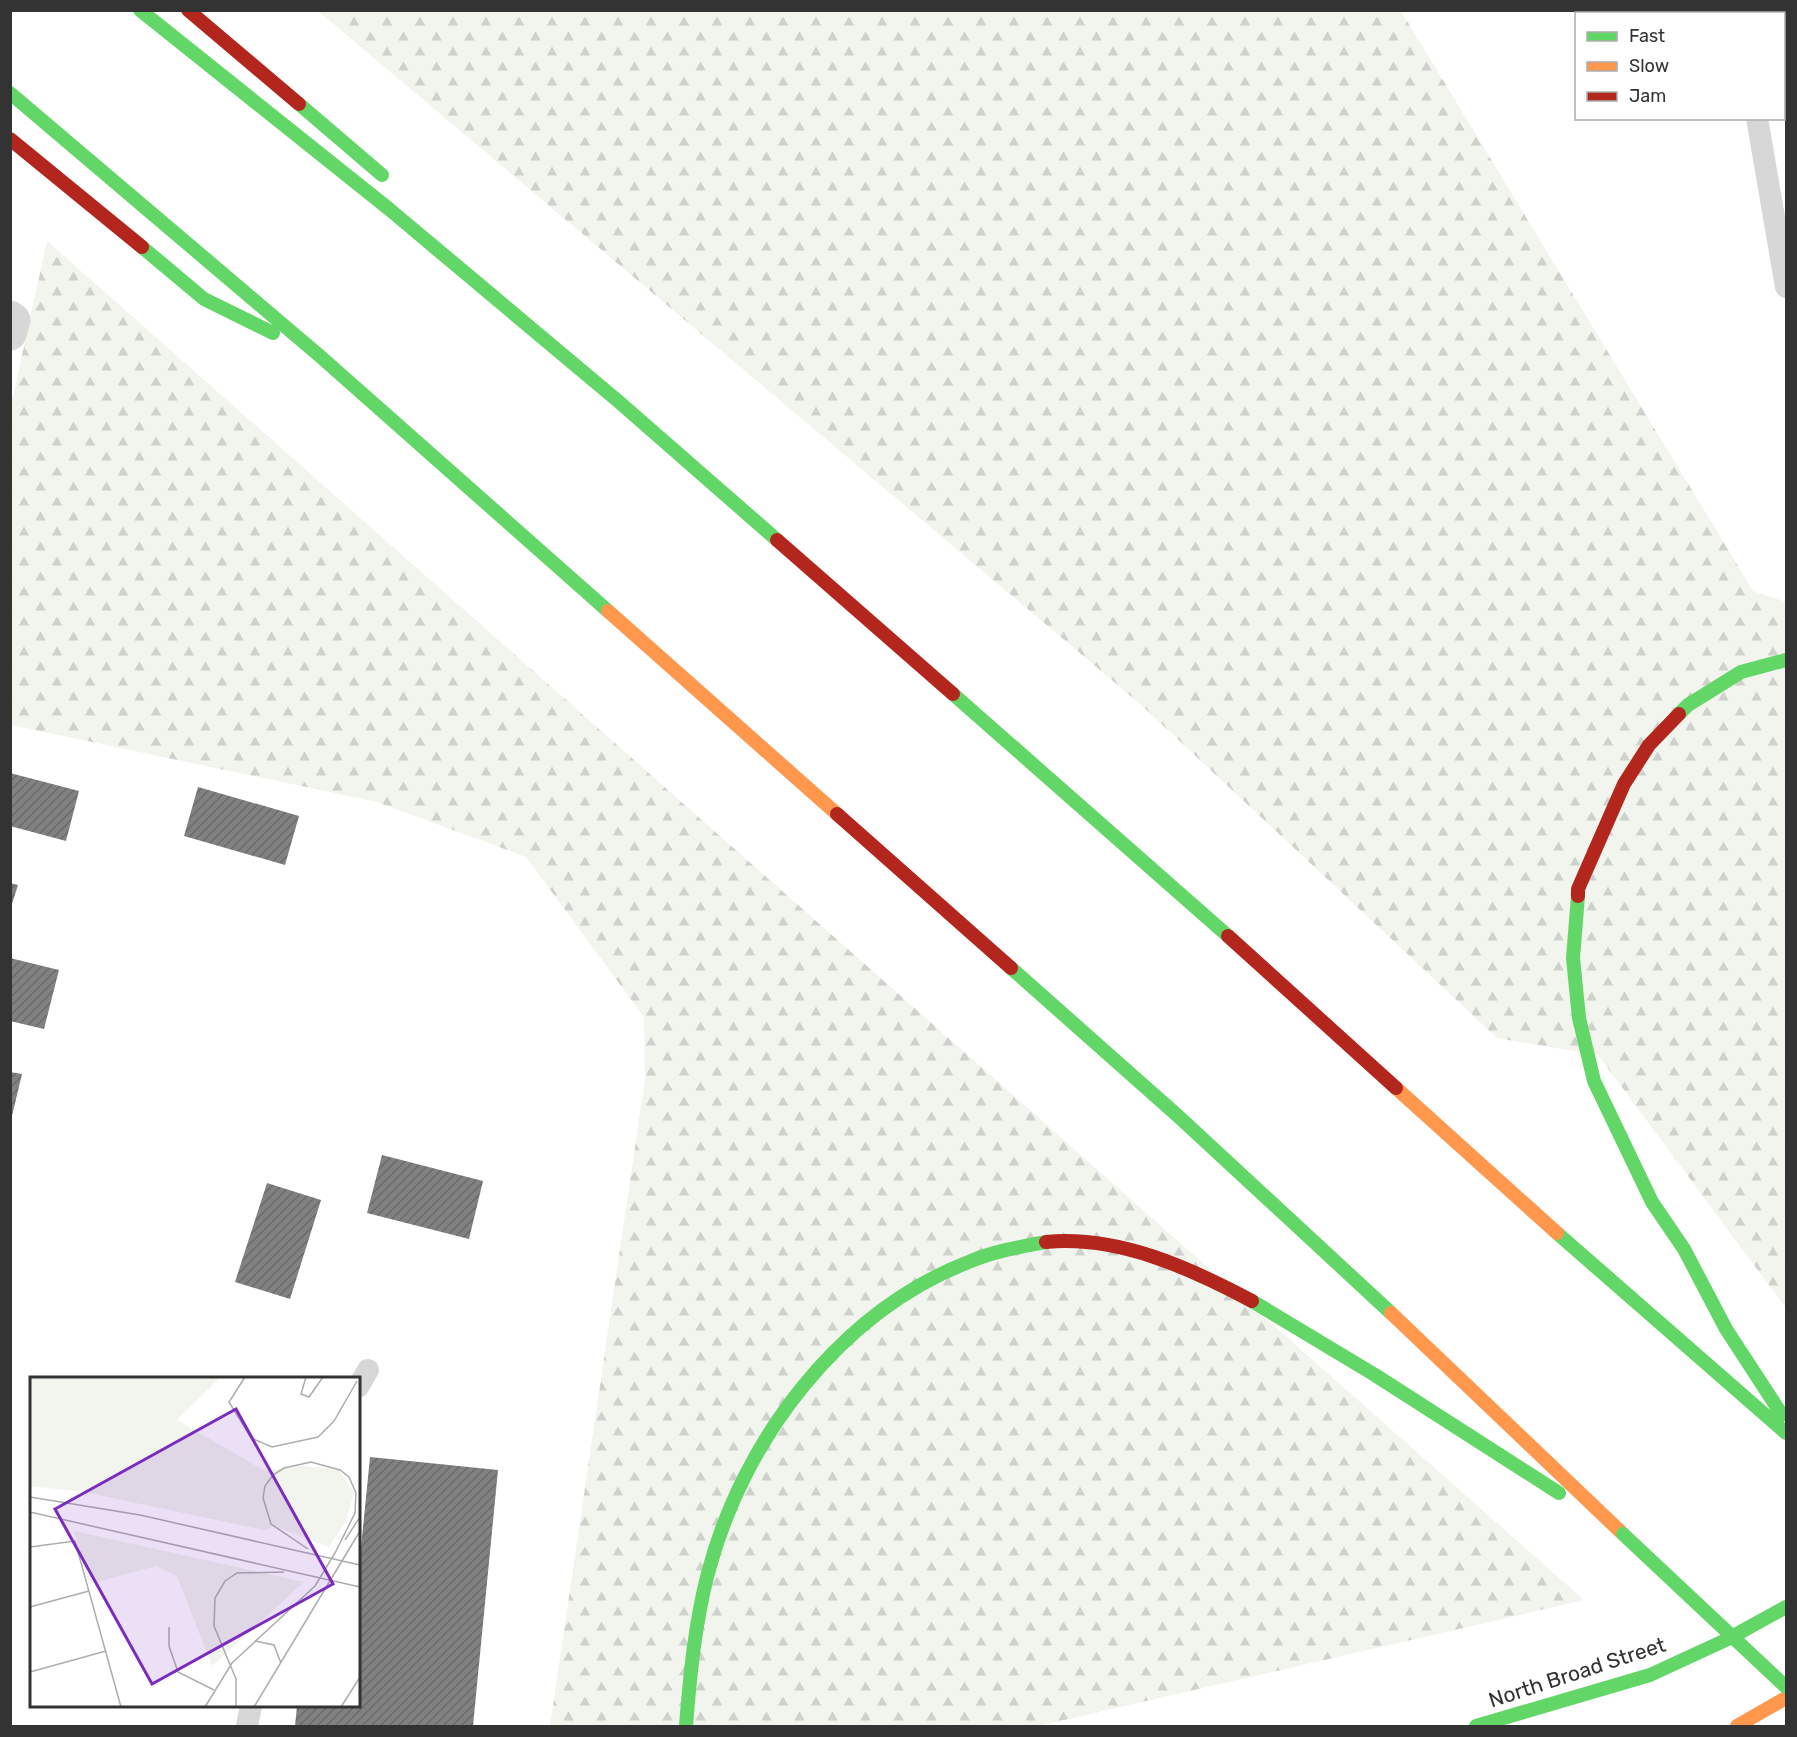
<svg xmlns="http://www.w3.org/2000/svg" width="1797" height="1737" font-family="Rubik,sans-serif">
	<defs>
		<pattern id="forest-firs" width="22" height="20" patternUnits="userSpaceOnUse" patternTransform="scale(1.5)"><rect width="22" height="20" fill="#f1f5ed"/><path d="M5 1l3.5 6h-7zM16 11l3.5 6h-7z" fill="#cfd2cc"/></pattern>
		<pattern id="building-hatch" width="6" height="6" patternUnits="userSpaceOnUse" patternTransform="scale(1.5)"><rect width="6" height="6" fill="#818181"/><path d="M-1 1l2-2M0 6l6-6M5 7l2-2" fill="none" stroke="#6a6a6a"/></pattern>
	</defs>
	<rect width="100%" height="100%" fill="#fff"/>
	<g fill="url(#forest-firs)">
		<polygon points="318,11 1401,11 1753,591 1786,602 1786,1308 1598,1055 1497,1038 1139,703"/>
		<polygon points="47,241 1584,1600 1038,1726 550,1726 645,1079 644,1017 526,857 377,802 11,725 11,406"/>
	</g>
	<g fill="url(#building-hatch)">
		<polygon points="10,773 79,791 66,841 10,826"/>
		<polygon points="198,787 299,816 285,865 184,836"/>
		<polygon points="10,883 18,885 11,907 10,907"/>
		<polygon points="10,958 59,970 44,1029 10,1021"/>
		<polygon points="10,1072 22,1074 11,1120 10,1120"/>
		<polygon points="382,1155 483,1181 469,1239 367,1213"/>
		<polygon points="267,1183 321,1200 290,1299 235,1282"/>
		<polygon points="370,1457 498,1470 473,1726 295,1726 297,1706 358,1706 358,1578"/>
	</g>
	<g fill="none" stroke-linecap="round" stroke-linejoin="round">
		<g stroke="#d7d7d7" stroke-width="22">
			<polyline points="1756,14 1756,10"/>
			<polyline points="1757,118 1786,287"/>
			<polyline points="358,1387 368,1370"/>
			<polyline points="247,1726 251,1706"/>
		</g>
		<polyline stroke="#d7d7d7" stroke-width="33" points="10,317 14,320 10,334"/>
		<g stroke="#63d668" stroke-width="14">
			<polyline points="140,10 389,209 618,401 777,540"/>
			<polyline points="10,93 321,357 608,611"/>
			<polyline points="299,104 382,175"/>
			<polyline points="142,247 204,299 273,333"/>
			<polyline points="953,694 1228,936"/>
			<polyline points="1679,714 1688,705 1741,672 1786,660"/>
			<polyline points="1578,896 1573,958 1579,1018 1594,1081 1652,1202 1684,1249 1726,1329 1782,1415"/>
			<polyline points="1011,968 1178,1116 1391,1313"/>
			<polyline points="1557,1233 1786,1433"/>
			<polyline points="1252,1301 1375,1375 1559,1493"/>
			<path d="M686,1726c4,-51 9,-103 22,-153 35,-133 132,-262 263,-312 24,-10 49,-14 75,-19"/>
			<polyline points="1476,1726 1650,1675 1728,1639 1786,1607"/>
		</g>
		<g stroke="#ff974d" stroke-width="14">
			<polyline points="608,611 837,814"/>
			<polyline points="1396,1088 1557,1233"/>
			<polyline points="1391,1313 1623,1534"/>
			<polyline points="1737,1726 1786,1698"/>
		</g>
		<g stroke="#b3261e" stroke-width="14">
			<polyline points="188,10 299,104"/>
			<polyline points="10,139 142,247"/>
			<polyline points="777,540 953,694"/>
			<polyline points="837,814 1011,968"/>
			<polyline points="1578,896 1578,889 1624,784 1649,745 1679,714"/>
			<polyline points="1228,936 1396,1088"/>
			<path d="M1046,1242c72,-7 144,26 206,59"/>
		</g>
		<polyline stroke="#63d668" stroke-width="14" points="1623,1534 1786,1687"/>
	</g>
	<g text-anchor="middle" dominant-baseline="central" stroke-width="6" stroke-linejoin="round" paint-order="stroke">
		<g font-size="21" fill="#333" stroke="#fff">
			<text transform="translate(1577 1672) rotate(-18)">North Broad Street</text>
		</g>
	</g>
	<g transform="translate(30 1377)">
		<rect width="330" height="330" fill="#fff"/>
		<path d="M0,0h191l-44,43 88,51 31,-6 43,5 15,23 -8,28 -17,26 -54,-21 -11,4 -180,-38 -54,-6zM44,154l230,51 -92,84 -35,-90 -21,-10 -67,18z" fill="#f1f5ed"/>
		<path fill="none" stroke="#adadad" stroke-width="1.5" d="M215,0l-16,25 22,36 21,9 46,-10 16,-16 23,-40M276,0l-5,17 8,3 14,-20M0,120l110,18 220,50M0,135l330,75M315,163l15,-23M0,170l45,-6 46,166M278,172l-37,-25 -8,-26 2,-12 8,-11 11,-7 27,-6 29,8 9,7 7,16 -1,20 -20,40M0,230l59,-16M139,250v19l9,26 36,18M225,264l19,4 7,18M0,295l76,-21M175,330l27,-44 83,-77 20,-33M206,330v-28l-22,-53 1,-28 10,-17 12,-8 47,-1M224,330l106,-176M311,330l19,-30"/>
		<path fill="#7b2cbf" fill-opacity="0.15" stroke="#7b2cbf" stroke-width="3" d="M206,32l97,175 -181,100 -97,-175z"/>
		<rect width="330" height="330" fill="none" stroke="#333" stroke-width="3"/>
	</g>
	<rect width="1797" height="1737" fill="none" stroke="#333333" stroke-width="24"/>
	<rect x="1575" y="12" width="210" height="108" fill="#ffffff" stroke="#adadad" stroke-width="1.5"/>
	<rect x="1587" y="32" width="30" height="9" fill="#63d668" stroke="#adadad" stroke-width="1.5"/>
	<text x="1629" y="42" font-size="18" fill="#333333">Fast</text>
	<rect x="1587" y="62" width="30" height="9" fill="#ff974d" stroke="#adadad" stroke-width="1.5"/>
	<text x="1629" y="72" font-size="18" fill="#333333">Slow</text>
	<rect x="1587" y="92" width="30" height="9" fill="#b3261e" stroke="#adadad" stroke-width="1.5"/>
	<text x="1629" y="102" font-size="18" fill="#333333">Jam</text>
</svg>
